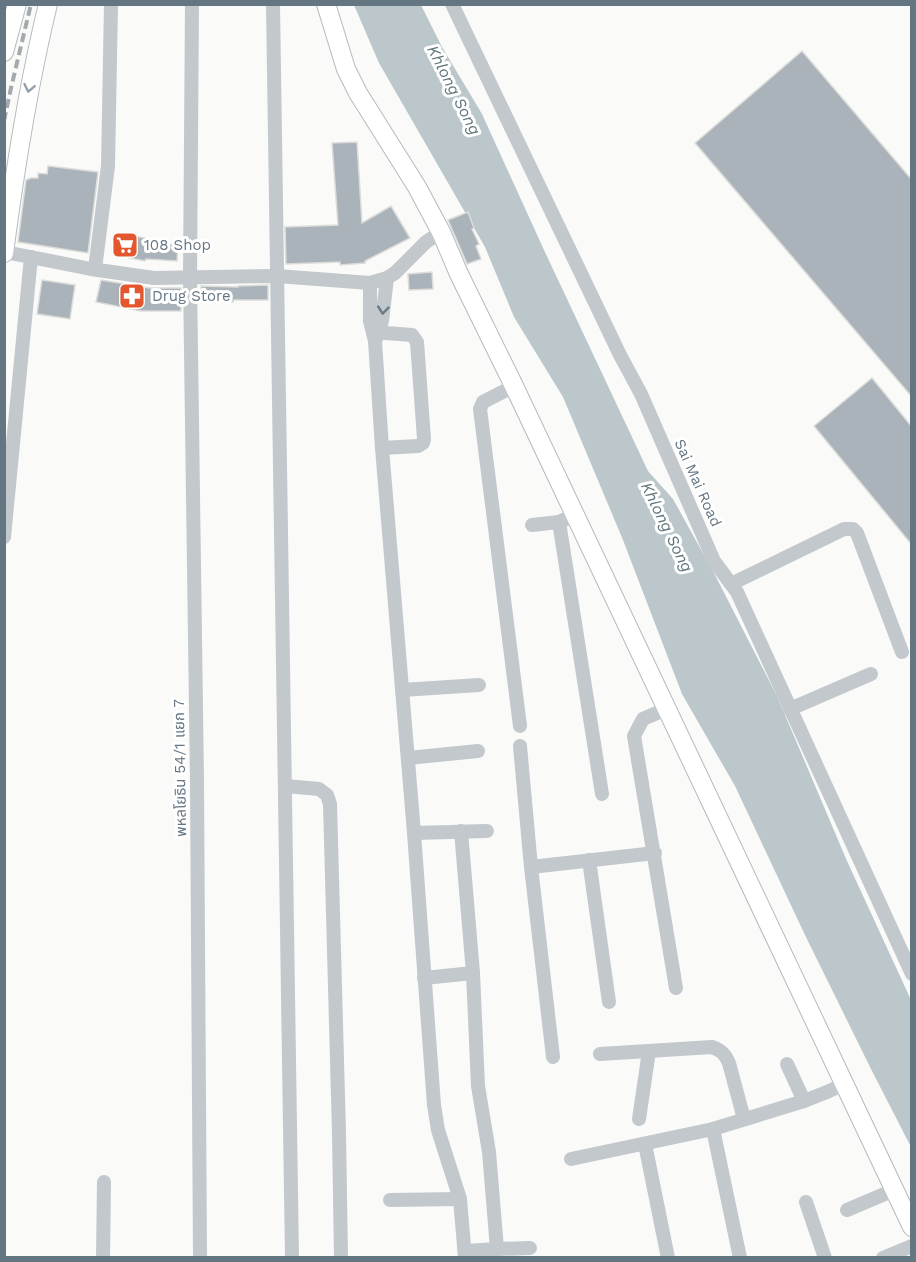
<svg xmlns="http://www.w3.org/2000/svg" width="916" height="1262" font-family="'Work Sans','Noto Sans Thai',sans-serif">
	<rect width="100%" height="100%" fill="#fafaf8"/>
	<polygon fill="#bbc7cb" points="354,5 421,5 442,47 482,114 544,250 648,471 673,499 715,575 777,696 847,861 911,1000 911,1147 871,1069 805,935 735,786 682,694 623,540 563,397 514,317 485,247 379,63"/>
	<g fill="#aab3b9" stroke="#dcdcda" stroke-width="1.5">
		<polygon points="802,51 912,180 912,397 695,143"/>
		<polygon points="357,142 362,223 391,206 410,238 365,261 365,263 340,265 340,262 286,264 285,227 338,225 332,143"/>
		<polygon points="48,166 98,172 88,253 18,242 26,180 31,178 38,178 38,173 47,174"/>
		<polygon points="468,212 474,228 472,229 479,244 476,246 481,259 467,264 448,220"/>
		<polygon points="118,233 150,239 149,243 178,245 177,261 146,259 145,261 114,255"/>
		<polygon points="432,272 433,289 409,290 408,274"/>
		<polygon points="42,280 75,285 70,319 37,314"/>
		<polygon points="101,280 150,288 181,288 181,311 141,311 96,302"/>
		<polygon points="268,285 268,300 234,300 233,302 201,301 201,286 238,287 238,286"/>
		<polygon points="872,378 912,427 912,545 814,426"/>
	</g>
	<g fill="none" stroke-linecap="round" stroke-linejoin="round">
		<defs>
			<g id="secondary">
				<polyline points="326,4 346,69 358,93 417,187 441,232 459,274 514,386 912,1227"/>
				<polyline points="4,52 17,4"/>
				<path d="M4,253c11,-84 24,-167 44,-249"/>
			</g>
		</defs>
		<use href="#secondary" stroke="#b3babf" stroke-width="20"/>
		<g stroke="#c3c8cc" stroke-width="14">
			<polyline points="192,4 190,279 197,781 200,1258"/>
			<polyline points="273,4 292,1258"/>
			<polyline points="452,4 620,355 641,394 714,561 737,592 912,974"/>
			<polyline points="5,252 91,269 154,278 277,276 370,283 387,278 395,273 426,242 441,232"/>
			<polyline points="95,269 108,166 111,4"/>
			<polyline points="370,283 370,321 375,341 382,448 414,833 434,1105 438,1130 460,1199 465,1258"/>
			<polyline points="373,332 412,335 417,342 424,439 423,443 418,446 382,448"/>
			<polyline points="376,339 382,321 387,278"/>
			<polyline points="514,386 483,402 480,409 520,726"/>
			<polyline points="559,522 602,794"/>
			<polyline points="532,525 559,522 568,518"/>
			<polyline points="4,537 31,257"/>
			<polyline points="731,584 844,529 853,529 857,533 902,652"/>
			<polyline points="402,690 479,685"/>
			<polyline points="666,709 643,719 634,736 676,988"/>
			<polyline points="790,709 871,674"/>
			<polyline points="520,746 531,867 553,1057"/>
			<polyline points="408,758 478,751"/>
			<polyline points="286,786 319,789 327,795 330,804 339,1133 341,1258"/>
			<polyline points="461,831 473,973 478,1086 489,1152 497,1249 465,1251"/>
			<polyline points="414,833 487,831"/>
			<polyline points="589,860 609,1002"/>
			<polyline points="531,867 655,853"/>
			<polyline points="424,978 473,973"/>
			<path d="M600,1054l112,-7c9,3 13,7 17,16l15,56"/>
			<polyline points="787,1064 804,1101"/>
			<polyline points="639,1119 649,1051"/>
			<polyline points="713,1129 740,1258"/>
			<polyline points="645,1144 668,1258"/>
			<polyline points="571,1159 713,1129 804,1101 827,1092 844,1084"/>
			<polyline points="390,1200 460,1199"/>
			<polyline points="806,1202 825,1258"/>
			<polyline points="847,1210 894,1190"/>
			<polyline points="497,1249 530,1248"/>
			<polyline points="103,1258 104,1182"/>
			<polyline points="883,1258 912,1246"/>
		</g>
		<use href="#secondary" stroke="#fff" stroke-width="18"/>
		<polyline stroke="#a2aab0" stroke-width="4" stroke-dasharray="9 4.5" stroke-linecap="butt" points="4,121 11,88 31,4"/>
	</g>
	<defs><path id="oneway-chevron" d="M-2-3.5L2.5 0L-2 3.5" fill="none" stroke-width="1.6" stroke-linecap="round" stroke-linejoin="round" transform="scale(1.5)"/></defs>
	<use stroke="#939fa8" href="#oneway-chevron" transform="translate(29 88) rotate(101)"/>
	<use stroke="#6a7a87" href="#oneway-chevron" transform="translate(383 310) rotate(96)"/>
	<defs>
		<symbol id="supermarket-square" viewBox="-11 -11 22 22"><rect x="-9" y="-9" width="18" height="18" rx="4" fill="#e4572e" stroke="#fff"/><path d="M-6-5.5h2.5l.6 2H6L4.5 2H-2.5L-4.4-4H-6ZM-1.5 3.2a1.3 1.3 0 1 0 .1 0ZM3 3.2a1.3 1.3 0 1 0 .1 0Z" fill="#fff"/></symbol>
		<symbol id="pharmacy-square" viewBox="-11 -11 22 22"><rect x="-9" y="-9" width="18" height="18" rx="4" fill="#e4572e" stroke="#fff"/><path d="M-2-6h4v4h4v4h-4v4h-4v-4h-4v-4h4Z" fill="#fff"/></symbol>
	</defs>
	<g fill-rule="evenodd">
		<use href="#supermarket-square" x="110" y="230" width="30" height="30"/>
		<use href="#pharmacy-square" x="117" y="281" width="30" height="30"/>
	</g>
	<g text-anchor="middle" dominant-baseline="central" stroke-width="6" stroke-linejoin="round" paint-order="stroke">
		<g font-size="15" fill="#657683" stroke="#fff" text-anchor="start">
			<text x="144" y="245">108 Shop</text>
			<text x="152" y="296">Drug Store</text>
		</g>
		<g font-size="15" fill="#657683" stroke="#fff">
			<text transform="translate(698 483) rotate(66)">Sai Mai Road</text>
			<text transform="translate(180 768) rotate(-91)">พหลโยธิน 54/1 แยก 7</text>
		</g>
		<g font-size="16" font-style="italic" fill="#60757c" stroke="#fff">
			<text transform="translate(454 90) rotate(63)">Khlong Song</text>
			<text transform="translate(667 527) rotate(64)">Khlong Song</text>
		</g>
	</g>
	<rect width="916" height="1262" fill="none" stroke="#657683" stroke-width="12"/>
</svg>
